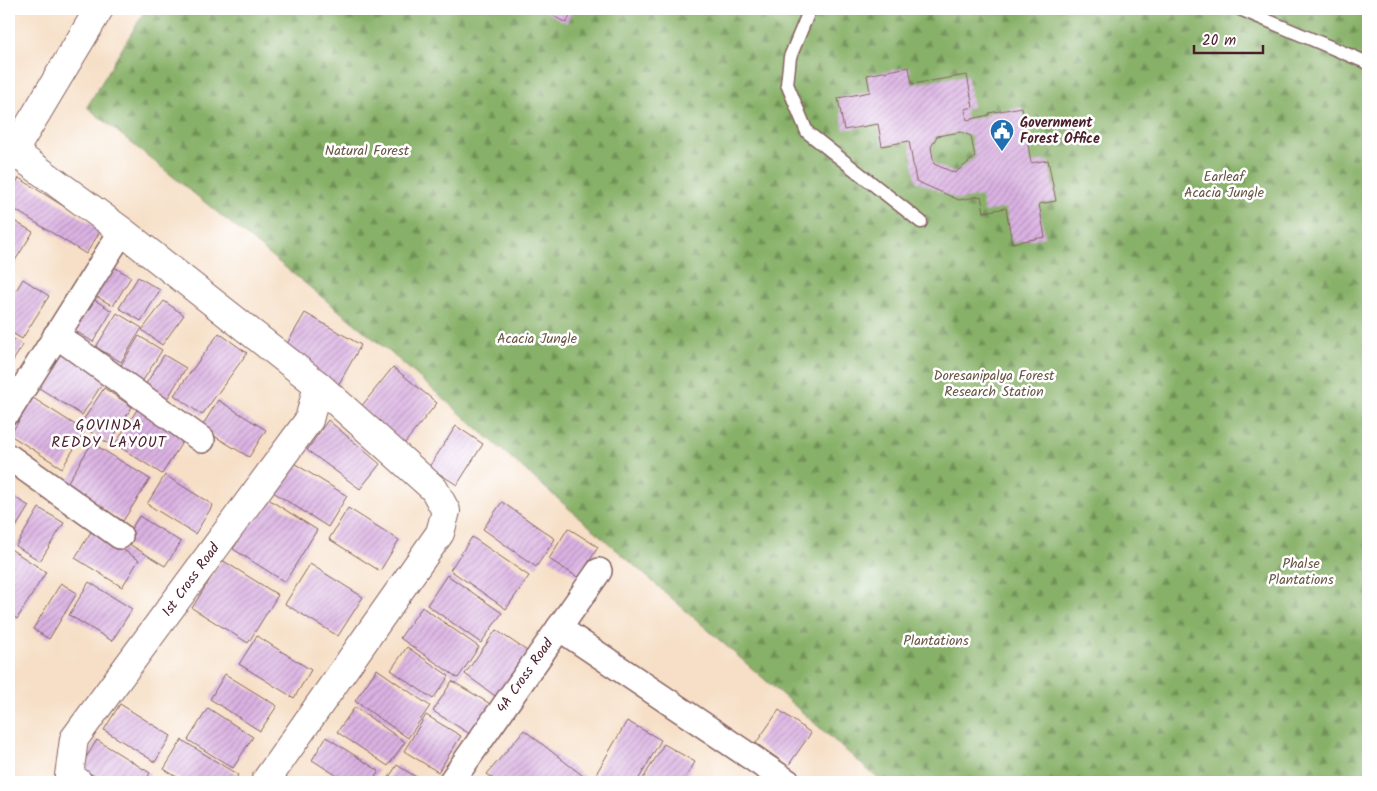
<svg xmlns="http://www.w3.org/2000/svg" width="1377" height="791" font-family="Kalam,sans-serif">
	<defs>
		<pattern id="forest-firs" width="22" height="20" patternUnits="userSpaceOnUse" patternTransform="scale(1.25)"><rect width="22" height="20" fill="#87b168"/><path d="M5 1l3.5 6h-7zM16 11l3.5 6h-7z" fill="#708f56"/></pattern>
		<pattern id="building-hatch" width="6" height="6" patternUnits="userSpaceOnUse" patternTransform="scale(1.25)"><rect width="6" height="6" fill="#dbb3e3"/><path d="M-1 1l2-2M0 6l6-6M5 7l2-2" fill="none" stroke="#b491b8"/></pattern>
	</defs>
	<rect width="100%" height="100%" fill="#fff"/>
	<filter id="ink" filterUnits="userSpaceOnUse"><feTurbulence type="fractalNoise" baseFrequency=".02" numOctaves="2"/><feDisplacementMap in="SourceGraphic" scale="10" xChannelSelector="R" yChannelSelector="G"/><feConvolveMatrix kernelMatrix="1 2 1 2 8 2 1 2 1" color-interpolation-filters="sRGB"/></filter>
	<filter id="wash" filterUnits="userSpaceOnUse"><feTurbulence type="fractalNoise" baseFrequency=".0096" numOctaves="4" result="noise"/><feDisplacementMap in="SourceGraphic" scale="20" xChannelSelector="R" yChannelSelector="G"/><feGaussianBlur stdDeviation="1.12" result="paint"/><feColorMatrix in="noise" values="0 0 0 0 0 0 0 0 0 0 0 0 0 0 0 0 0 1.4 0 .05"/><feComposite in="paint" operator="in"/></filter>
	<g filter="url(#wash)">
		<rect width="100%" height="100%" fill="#f6dfc6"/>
		<polygon fill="url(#forest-firs)" stroke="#68684a" points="146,9 1368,9 1368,782 882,782 390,352 87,107"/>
		<g id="blocks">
			<g fill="url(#building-hatch)" fill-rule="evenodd">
				<polygon points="541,9 575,9 566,23"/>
				<path d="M909,67l3,17 55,-9 6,32 -8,2 2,11 22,-5v-2l33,-6 9,56 17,-3 8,41 -17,3 6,33 -33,6 -6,-35 -22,4 -3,-16 -22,4 -43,-19 -7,-40 -27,5 -4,-22 -34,6 -6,-32 32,-6 -3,-17zM961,132l10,4 4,21 -20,16 -21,-9 -3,-17 6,-11z"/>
				<polygon points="19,178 101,230 86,254 9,206 9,194"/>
				<polygon points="9,218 33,232 11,267 9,266"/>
				<polygon points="107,263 131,277 113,306 89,292"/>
				<polygon points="138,277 160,290 141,321 119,308"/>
				<polygon points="23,279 49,296 22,339 9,331 9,302"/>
				<polygon points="90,297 112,311 93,342 71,328"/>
				<polygon points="164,301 184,315 162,345 142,330"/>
				<polygon points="117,313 142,328 121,362 96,347"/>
				<polygon points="305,313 361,345 337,387 281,354"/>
				<polygon points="219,333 247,353 202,415 174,395"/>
				<polygon points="9,336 23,345 11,364 9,362"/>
				<polygon points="139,336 162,350 139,387 116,373"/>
				<polygon points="59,349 106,378 82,415 36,386"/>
				<polygon points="164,355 186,368 164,404 142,390"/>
				<polygon points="393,367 437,403 404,444 360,408"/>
				<polygon points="104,388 132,407 109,444 80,425"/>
				<polygon points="33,398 85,431 62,468 10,435"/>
				<polygon points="218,400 266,430 249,457 201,428"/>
				<polygon points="140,405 186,436 162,474 115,444"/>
				<polygon points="328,420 380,464 360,489 307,450"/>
				<polygon points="456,426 483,444 457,485 429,467"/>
				<polygon points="92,443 150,479 123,521 66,485"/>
				<polygon points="292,462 347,496 328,527 273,492"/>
				<polygon points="165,475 213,505 195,534 147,504"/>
				<polygon points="9,494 29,506 9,538"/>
				<polygon points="265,497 317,530 285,582 233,549"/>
				<polygon points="502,502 555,539 536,567 483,529"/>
				<polygon points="39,508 64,523 40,561 16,546"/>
				<polygon points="348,508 399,540 380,571 329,539"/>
				<polygon points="139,516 181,542 165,566 124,541"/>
				<polygon points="568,528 598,547 579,578 549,559"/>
				<polygon points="92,530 139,560 122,587 75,558"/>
				<polygon points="472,537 529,576 506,609 450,570"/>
				<polygon points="9,548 46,572 17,619 9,614"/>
				<polygon points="222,560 278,595 248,643 192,608"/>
				<polygon points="310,564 363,597 338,636 285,604"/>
				<polygon points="447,575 502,613 481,643 427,605"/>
				<polygon points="89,582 132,609 112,641 69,615"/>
				<polygon points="61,583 77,593 49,639 33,629"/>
				<polygon points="422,607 479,647 458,678 400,638"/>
				<polygon points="496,630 530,653 498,698 465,674"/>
				<polygon points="257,636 311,670 294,698 239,664"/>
				<polygon points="407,647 449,676 433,699 391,670"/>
				<polygon points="377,669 430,706 408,738 355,701"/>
				<polygon points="225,674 277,706 260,731 210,699"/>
				<polygon points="452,681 492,705 473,736 433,711"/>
				<polygon points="120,704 171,736 155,762 104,730"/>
				<polygon points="355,707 405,742 388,766 337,732"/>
				<polygon points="208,708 253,737 233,768 188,740"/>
				<polygon points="779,710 811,733 788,766 756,743"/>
				<polygon points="426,715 461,736 438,772 404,751"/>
				<polygon points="627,721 661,740 637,782 610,782 596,774"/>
				<polygon points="524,730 587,779 584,782 497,782 487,774"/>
				<polygon points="326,737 379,771 372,782 347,782 312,760"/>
				<polygon points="97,740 150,773 145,782 104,782 80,767"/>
				<polygon points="182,740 238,775 234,782 185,782 164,769"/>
				<polygon points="664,744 695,762 683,782 641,782"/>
				<polygon points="397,765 424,782 386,782"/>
				<polygon points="157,777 164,782 154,782"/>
			</g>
		</g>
	</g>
	<g filter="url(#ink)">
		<use href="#blocks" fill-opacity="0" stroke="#866261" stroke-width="1"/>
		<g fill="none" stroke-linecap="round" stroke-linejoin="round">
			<defs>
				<g id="service">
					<polyline points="810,9 790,57 787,84 807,132 921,222"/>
					<polyline points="1240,9 1368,63"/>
				</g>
				<g id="minor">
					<polyline points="56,335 202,440"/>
					<polyline points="9,411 122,231"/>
					<polyline points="9,457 120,536"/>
					<polyline points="559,628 788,782"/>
					<polyline points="451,782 599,571"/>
				</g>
				<g id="tertiary">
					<polyline points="9,148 122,231 318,385 434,489 446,511 440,533 265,782"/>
					<polyline points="9,159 99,9"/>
					<polyline points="78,782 69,776 74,739 309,420 318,385"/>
				</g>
			</defs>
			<use href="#service" stroke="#866261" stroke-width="15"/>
			<use href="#minor" stroke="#866261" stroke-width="28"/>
			<use href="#tertiary" stroke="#866261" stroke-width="30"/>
			<use href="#service" stroke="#fff" stroke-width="12"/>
			<use href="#minor" stroke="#fff" stroke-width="25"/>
			<use href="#tertiary" stroke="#fff" stroke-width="28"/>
		</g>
	</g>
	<defs>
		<symbol id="civic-pin" viewBox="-11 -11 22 30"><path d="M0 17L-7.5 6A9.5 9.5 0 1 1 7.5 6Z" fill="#1f6fb2" stroke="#fff"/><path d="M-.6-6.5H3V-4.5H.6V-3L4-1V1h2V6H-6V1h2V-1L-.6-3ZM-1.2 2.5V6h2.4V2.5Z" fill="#fff"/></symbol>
	</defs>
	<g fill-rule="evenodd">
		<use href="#civic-pin" x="988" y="117" width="28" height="38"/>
	</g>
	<g text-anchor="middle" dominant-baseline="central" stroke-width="5" stroke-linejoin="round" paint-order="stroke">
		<g font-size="14" font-weight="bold" fill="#4a1f2b" stroke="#fff" text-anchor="start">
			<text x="1020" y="123">Government<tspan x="1020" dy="16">Forest Office</tspan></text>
		</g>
		<g font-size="14" fill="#675442" stroke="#fff">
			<text x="367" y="151">Natural Forest</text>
			<text x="1224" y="177">Earleaf<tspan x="1224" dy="16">Acacia Jungle</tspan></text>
			<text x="537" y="339">Acacia Jungle</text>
			<text x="994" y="376">Doresanipalya Forest<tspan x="994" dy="16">Research Station</tspan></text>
			<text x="1301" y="564">Phalse<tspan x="1301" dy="16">Plantations</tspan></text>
			<text x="936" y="641">Plantations</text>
		</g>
		<g font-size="14" fill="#4a1f2b" stroke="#fff">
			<text transform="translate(191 580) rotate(-54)">1st Cross Road</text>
			<text transform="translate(525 676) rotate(-55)">4A Cross Road</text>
		</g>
		<g font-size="15" letter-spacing="1" fill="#4a1f2b" stroke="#fff">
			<text x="109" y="426">GOVINDA<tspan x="109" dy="17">REDDY LAYOUT</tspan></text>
		</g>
	</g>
	<rect width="1377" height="791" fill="none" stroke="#fff" stroke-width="30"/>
	<path d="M1194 45v8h69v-8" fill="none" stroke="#4a1f2b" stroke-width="2.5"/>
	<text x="1202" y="45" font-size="15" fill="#4a1f2b" stroke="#ffffff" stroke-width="4" paint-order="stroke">20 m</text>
</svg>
